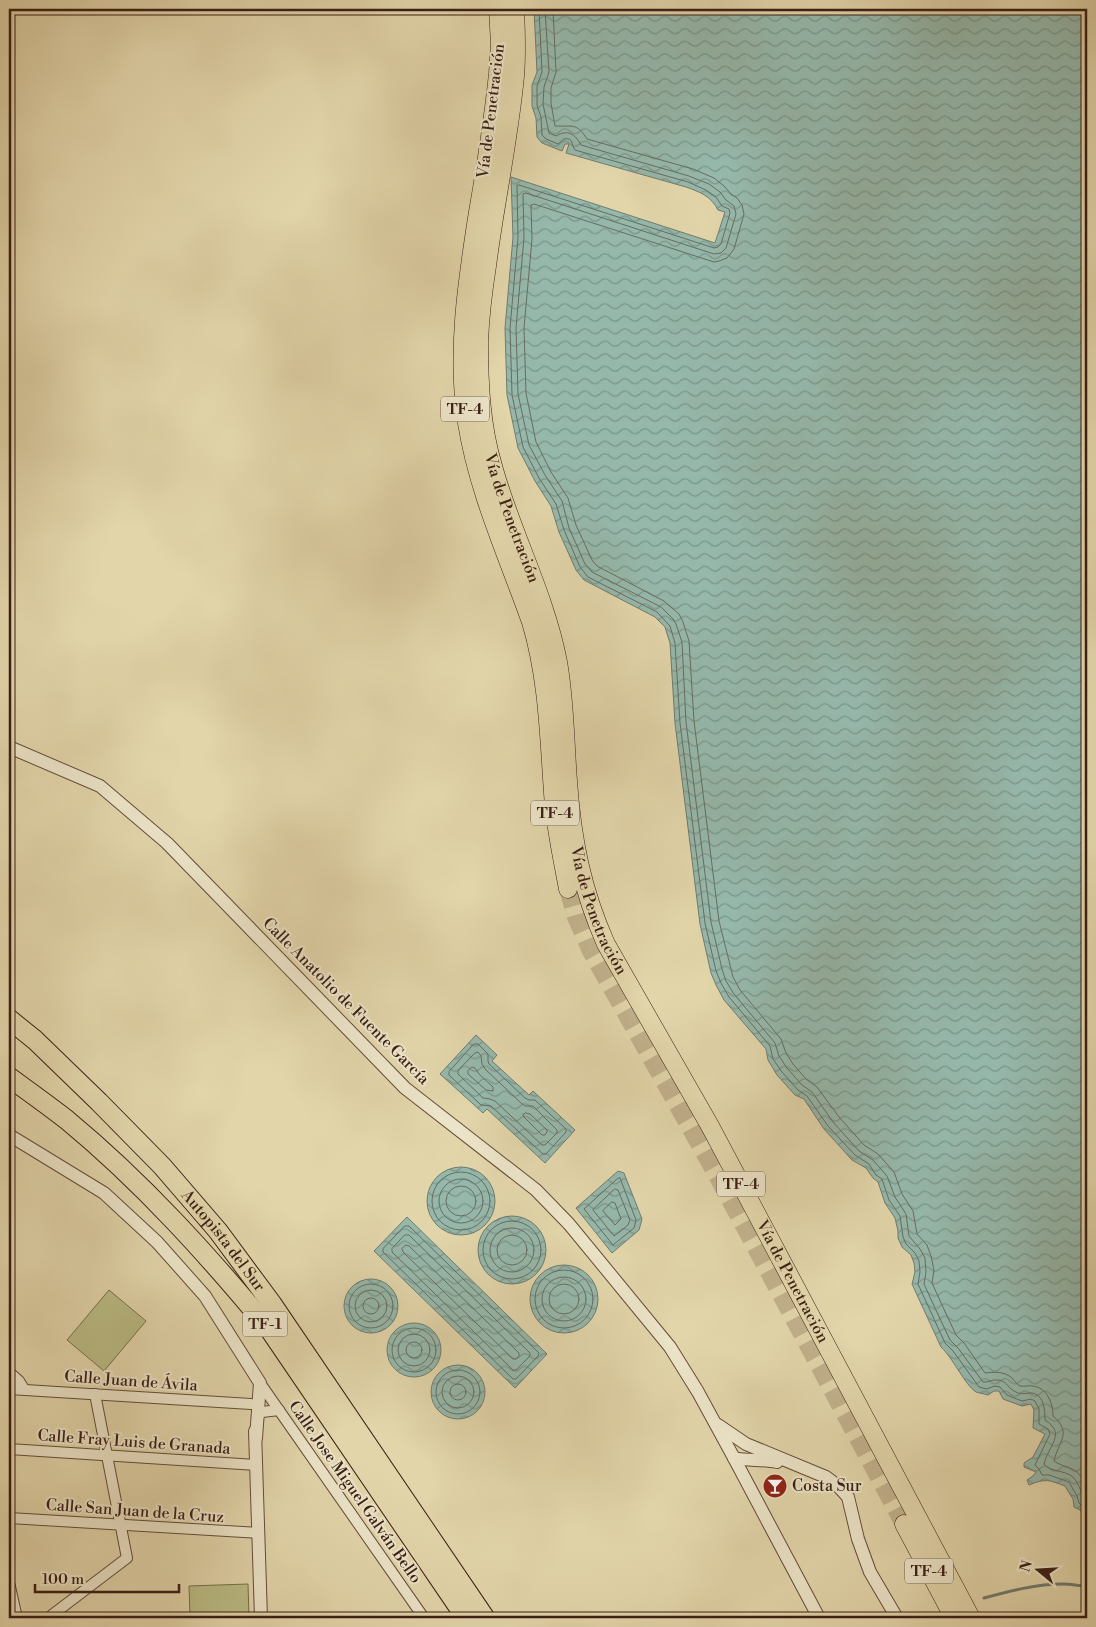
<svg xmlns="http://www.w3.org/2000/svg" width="1096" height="1627" font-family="'Libre Bodoni',serif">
	<defs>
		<pattern id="water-waves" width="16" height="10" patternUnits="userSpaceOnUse" patternTransform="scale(1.25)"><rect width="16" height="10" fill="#95b8ab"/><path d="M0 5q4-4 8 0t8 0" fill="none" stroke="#7b958a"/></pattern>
	</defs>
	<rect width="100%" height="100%" fill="#e2d5aa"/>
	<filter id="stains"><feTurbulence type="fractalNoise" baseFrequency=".004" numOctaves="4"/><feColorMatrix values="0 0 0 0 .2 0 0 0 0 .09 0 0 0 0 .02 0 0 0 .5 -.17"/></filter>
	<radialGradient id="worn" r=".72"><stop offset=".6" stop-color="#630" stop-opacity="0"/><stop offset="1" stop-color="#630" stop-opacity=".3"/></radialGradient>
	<g fill="#babb84" stroke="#7a6d4c">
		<polygon points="109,1290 146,1321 104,1371 67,1340"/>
		<polygon points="248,1584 249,1616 190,1617 189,1586"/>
	</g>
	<g fill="url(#water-waves)" stroke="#717b6f">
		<path d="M534,9h553v1509l-7,-8 -6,-3 -1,-8 -8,-13c-16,-6 -19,-8 -36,-1l-2,-5 6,-4 3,-4 -12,-5v-4l9,-6 12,-23 -12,-6 1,-18 -3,-6 -9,2 -19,-7 -4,-8h-5l-6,4c-3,-1 -9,-2 -12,-3 -11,-7 -23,-34 -35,-45l-29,-63 3,-12 -1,-9 -3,-8 -9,-8 -4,-9v-7l-3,-13 -10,-15 -7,-21 -5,-4 -7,-10 -14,-8 -28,-31 -20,-30 -9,-4 -18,-20 -9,-15 -2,-11 -42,-49 -8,-15 -5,-12 -11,-49 -25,-201 -5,-80 -5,-16 -10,-10 -71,-37 -8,-10 -17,-38 -8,-26 -16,-25 -17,-33 -11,-53 -2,-67 8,-91 -2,-60 204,66 10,-31 -7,-2c-7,-14 -18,-18 -32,-23l-120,-34 3,-9h-4l-3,7 -20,-8 -5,-6 -1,-19 -4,-12v-21l5,-13z"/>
		<polygon points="476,1035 497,1055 492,1061 529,1095 533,1091 575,1130 545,1163 487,1109 483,1113 440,1074"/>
		<circle cx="461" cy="1201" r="34"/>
		<polygon points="618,1171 624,1173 642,1219 639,1230 612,1253 576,1208"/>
		<circle cx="512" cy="1250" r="34"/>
		<polygon points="407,1217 547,1354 515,1388 374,1251"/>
		<circle cx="564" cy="1299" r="34"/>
		<circle cx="371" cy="1306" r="27"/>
		<circle cx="414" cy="1350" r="27"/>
		<circle cx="458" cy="1392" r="27"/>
	</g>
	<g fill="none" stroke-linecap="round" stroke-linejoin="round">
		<g stroke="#686c60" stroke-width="1">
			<path d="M539,9l3,63 -5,14v19l4,12 1,18 4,4 12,5 6,-5c10,-2 7,6 11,11l113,32 18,8 10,7 6,9 7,3 1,4 -9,31 -3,3 -4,1 -195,-63h-2l1,53 -8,90 2,67 11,52 16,31 17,26 8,26 16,37 8,10 69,35 13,14 5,17 5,80 25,200 11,48 5,12 8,14 41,49 3,13 9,13 16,18 9,6 21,30 27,29 14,9 7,11 6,4 7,21 11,16 3,21 3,7 9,9 4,8 1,11 -2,12 27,59 8,8 26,36 8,2 7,-3 6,1 7,8 15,6 9,-2 4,2 4,8v15l9,5 2,5 -15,31 4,4 3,6h7l20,7 8,14 2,7 8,8"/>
			<path d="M545,9l4,63 -5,15 -1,17 6,29 7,3c12,-7 19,-2 25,9l108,31 20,8 11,8 6,8 8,6 2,8 -10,34 -5,5 -7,1 -188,-61 -3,1 1,44 -8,90 2,66 11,51 16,30 17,26 7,27 16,36 7,8 69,35 12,12 3,5 6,18 4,80 25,200 11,47 4,12 8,13 41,49 4,13 8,12 15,17 10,7 21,30 26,29 14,9 14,16 8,21 11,17 3,22 11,13 5,9 1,14 -2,12 11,24 15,32 8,8 25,34c5,1 9,-3 15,-2 9,1 9,7 16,11 5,3 9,3 15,2 15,-1 16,17 16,27 22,14 3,26 -1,44 5,8 21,6 29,13 7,7 8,19 14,25"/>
			<path d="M553,9l3,63 -5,16v15l4,23c18,1 21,-4 32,13l106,30 21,9 10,8 7,8 6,4 5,7 2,9 -10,35 -7,9 -8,3 -5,1 -180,-58 -3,1 1,34 -8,89 2,65 10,49 15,30 17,26 8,27 16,35 5,6 67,35 15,13 4,8 6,19 5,80 25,200 14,56 7,13 41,49 5,14 7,11 13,15 11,8 22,30 25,28 14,9 16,18 8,22 11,17 4,23 10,11 4,11 3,14 -2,13 10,22 14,30 8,8 21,30c9,-1 19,-2 27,5 3,3 4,6 8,8 5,1 8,-1 12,0 15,1 21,17 21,30 20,17 5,26 1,45 18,11 21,3 33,25"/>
			<polygon points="474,1044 478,1044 488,1054 488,1061 489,1064 525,1098 529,1100 535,1100 566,1129 566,1132 546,1154 543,1154 491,1106 481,1105 449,1075 449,1072"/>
			<polygon points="475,1053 478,1052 481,1056 482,1064 485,1069 521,1103 525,1106 533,1106 557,1130 557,1133 545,1145 542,1145 495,1101 490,1099 483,1098 458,1074 458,1071"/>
			<polygon points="472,1067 475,1068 479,1074 493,1087 493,1091 486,1090 468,1074 468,1071"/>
			<polygon points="526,1113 530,1114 547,1130 547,1132 545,1135 542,1135 524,1117 523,1115"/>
			<circle cx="461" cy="1201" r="29"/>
			<polygon points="620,1178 636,1220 634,1228 613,1245 584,1209 617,1179"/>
			<circle cx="461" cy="1201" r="22"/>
			<circle cx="461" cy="1201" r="15"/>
			<polygon points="615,1189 618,1190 630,1220 628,1225 614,1236 593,1210"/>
			<polygon points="612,1202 615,1203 621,1219 615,1225 603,1211"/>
			<circle cx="512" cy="1250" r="29"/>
			<polygon points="405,1226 409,1226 539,1353 538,1356 516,1379 513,1379 383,1252 383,1249"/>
			<circle cx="512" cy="1250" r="22"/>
			<polygon points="405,1235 409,1235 530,1353 530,1356 516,1370 513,1370 392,1252 392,1249"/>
			<circle cx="512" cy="1250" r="15"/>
			<polygon points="406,1245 409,1246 519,1353 519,1356 516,1359 513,1359 403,1252 402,1249"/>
			<circle cx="564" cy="1299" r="29"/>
			<circle cx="564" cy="1299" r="22"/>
			<circle cx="371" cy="1306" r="22"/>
			<circle cx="564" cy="1299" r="15"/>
			<circle cx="371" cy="1306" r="16"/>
			<circle cx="371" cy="1306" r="8"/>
			<circle cx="414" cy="1350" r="22"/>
			<circle cx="414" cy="1350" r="16"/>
			<circle cx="414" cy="1350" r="8"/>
			<circle cx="458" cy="1392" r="22"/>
			<circle cx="458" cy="1392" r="16"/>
			<circle cx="458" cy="1392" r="8"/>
		</g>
		<g stroke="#717b6f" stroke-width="3">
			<path d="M984,1598c26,-7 52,-14 79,-14 8,0 16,2 24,2"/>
			<polyline points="932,1618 937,1616"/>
		</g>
		<polyline stroke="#c1b18c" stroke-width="18" stroke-dasharray="18 9" stroke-linecap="butt" points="568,889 576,917 591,951 718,1177 904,1524"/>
		<defs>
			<g id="minor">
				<polyline points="9,1372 19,1381 24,1389"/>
				<polyline points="260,1383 424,1618"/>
				<polyline points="9,1389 251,1404"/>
				<polyline points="259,1415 262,1412 279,1410"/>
				<polyline points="9,1449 257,1465"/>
				<polyline points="9,1518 259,1533"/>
				<polyline points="9,1582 17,1618"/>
				<polyline points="48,1618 127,1558 95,1394"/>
			</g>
			<g id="tertiary">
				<polyline points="9,747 100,786 167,843 405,1088 536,1190 569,1224 670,1347 698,1392 734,1458 819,1618"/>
				<polyline points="9,1135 104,1193 157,1242 205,1296 260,1383 256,1438"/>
				<polyline points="718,1425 746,1444 826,1477 838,1486 848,1497 858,1539 870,1572 897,1618"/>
				<polyline points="255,1431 261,1618"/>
				<path d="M734,1458c14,3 28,1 43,4"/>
			</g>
			<g id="trunk">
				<path d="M498,9l2,35 -2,30c-5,46 -12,92 -20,138 -11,69 -22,142 -11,211 11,69 41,134 64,199 18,60 18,122 23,184 3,28 9,56 14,83"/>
				<path id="s1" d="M515,9c1,22 2,44 0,67 -6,64 -20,127 -28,190 -4,25 -7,51 -8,76 0,42 2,84 14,124 18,66 52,128 65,196 7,39 7,80 10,119 4,59 14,109 38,163l104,182 261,492"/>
				<polyline points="904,1524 954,1618"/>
			</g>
			<g id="motorway">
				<path id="s2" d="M9,1019l26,21 64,62 63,64 56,65 54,73 213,314"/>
				<path d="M9,1077c19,14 39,28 58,43 75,62 141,135 203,210l196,288"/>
			</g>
		</defs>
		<use href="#minor" stroke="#654c3a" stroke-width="12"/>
		<use href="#tertiary" stroke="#654c3a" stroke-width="14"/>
		<use href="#trunk" stroke="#3b1f15" stroke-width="19"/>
		<use href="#motorway" stroke="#3b1f15" stroke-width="21"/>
		<use href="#minor" stroke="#ece4c8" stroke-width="10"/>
		<use href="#tertiary" stroke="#ece4c8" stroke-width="12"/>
		<use href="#trunk" stroke="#e2d5aa" stroke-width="18"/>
		<use href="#motorway" stroke="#e2d5aa" stroke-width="19"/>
	</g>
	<defs>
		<symbol id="bar-disc" viewBox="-11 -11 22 22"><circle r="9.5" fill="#8f2418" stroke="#ece4c8"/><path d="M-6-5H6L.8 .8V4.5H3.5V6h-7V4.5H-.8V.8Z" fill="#fff"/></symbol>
	</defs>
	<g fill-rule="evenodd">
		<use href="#bar-disc" x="761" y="1472" width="28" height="28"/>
	</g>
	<g text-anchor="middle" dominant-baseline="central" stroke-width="4" stroke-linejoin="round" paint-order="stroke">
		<g fill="#ece4c8" stroke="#705a4b" stroke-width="1">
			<rect x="441" y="396.5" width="48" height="25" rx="4"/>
			<rect x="531" y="800.5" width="48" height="25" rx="4"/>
			<rect x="717" y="1171.5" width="48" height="25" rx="4"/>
			<rect x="242.5" y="1311.5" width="45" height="25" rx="4"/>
			<rect x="905" y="1558.5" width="48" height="25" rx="4"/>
		</g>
		<g font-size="15" font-weight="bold" fill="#3b1f15">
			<text x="465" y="409">TF-4</text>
			<text x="555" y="813">TF-4</text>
			<text x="741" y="1184">TF-4</text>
			<text x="265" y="1324">TF-1</text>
			<text x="929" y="1571">TF-4</text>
		</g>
		<g font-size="16" fill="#3b1f15" stroke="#ece4c8">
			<text transform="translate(491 111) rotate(-83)">Vía de Penetración</text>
			<text stroke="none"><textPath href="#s1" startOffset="516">Vía de Penetración</textPath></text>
			<text stroke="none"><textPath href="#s1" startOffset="921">Vía de Penetración</textPath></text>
			<text transform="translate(346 1001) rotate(45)">Calle Anatolio de Fuente García</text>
			<text stroke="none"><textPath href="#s2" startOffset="309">Autopista del Sur</textPath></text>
			<text stroke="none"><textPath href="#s1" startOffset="1341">Vía de Penetración</textPath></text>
			<text transform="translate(131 1381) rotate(4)">Calle Juan de Ávila</text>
			<text transform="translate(134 1442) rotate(4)">Calle Fray Luis de Granada</text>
			<text transform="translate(355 1492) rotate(55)">Calle Jose Miguel Galván Bello</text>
			<text transform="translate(135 1511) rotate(4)">Calle San Juan de la Cruz</text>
		</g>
		<g font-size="16" fill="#3b1f15" stroke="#ece4c8" text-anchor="start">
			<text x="792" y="1486">Costa Sur</text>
		</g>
	</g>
	<rect width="1096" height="1627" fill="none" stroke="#e2d5aa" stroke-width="30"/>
	<rect x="10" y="10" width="1076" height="1607" fill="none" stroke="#3b1f15" stroke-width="2.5"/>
	<rect x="15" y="15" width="1066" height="1597" fill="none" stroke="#3b1f15"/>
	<g transform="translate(1038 1570) rotate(288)" stroke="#ece4c8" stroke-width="4" paint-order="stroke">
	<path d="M0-4L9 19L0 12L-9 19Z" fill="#3b1f15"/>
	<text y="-8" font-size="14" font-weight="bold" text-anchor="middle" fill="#3b1f15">N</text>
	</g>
	<path d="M35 1584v8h144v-8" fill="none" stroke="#3b1f15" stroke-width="2.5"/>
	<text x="42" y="1584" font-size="15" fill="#3b1f15" stroke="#ece4c8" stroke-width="4" paint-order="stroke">100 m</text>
	<rect width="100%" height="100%" filter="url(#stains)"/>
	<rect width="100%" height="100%" fill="url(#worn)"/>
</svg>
